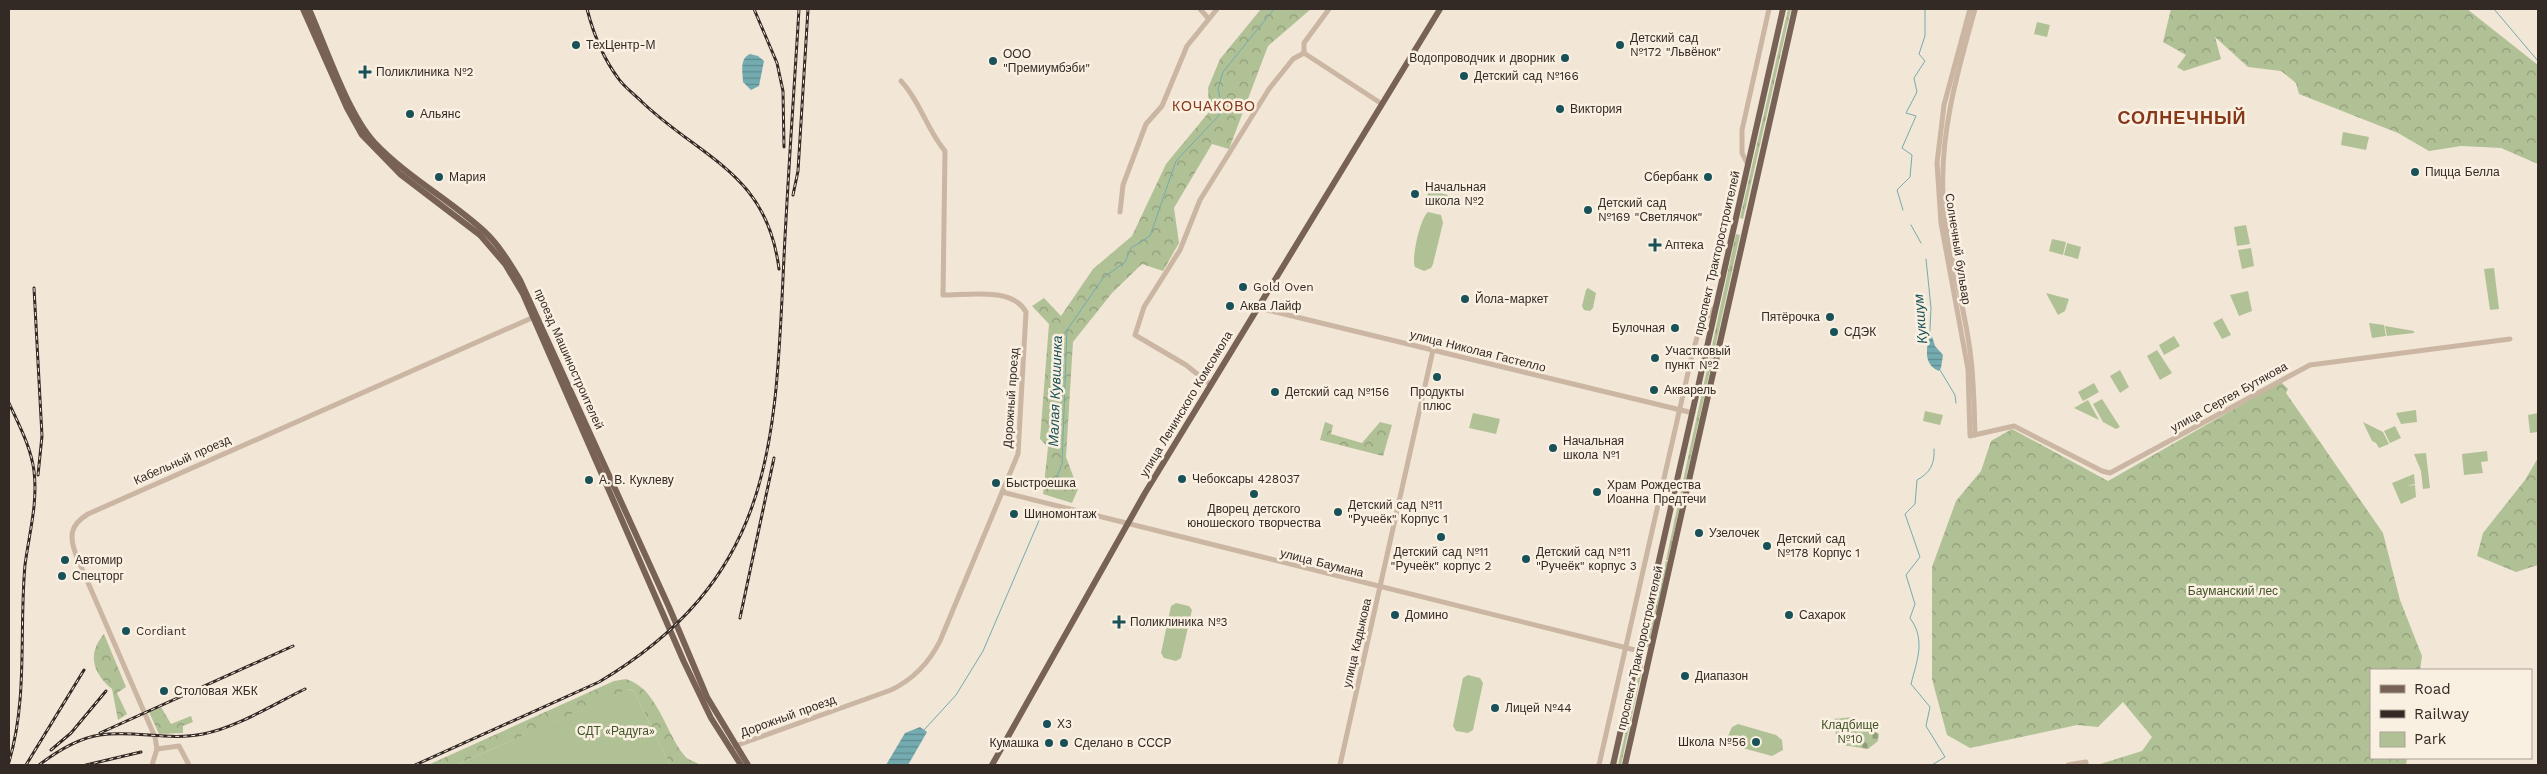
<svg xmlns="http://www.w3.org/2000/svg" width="2547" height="774" font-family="'Work Sans',sans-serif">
	<defs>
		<pattern id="grass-tufts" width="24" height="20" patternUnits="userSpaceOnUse" patternTransform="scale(1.25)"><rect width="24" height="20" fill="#b1c196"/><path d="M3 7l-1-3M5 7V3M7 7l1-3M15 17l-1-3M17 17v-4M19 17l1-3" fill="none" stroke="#919d7a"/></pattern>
		<pattern id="forest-crowns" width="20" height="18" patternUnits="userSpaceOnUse" patternTransform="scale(1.25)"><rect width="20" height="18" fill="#b1c196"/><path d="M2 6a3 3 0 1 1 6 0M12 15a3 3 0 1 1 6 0" fill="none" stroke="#919d7a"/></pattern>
		<pattern id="cemetery-stones" width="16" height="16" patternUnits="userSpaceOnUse" patternTransform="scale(1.25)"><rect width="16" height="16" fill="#b1c196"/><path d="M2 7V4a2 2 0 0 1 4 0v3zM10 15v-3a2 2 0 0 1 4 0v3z" fill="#919d7a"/></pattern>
		<pattern id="water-rules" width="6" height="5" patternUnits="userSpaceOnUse" patternTransform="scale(1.25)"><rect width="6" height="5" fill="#74abb0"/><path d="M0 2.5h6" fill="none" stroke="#608b8f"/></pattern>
	</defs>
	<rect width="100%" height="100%" fill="#f2e6d6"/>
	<g fill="url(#grass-tufts)">
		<polygon points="1788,9 1791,9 1743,219 1740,218"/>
		<polygon points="1736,234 1740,235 1668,560 1666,560"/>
		<polygon points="1666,561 1668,561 1649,647 1646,647"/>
		<polygon points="1641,665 1643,666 1621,765 1618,765"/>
	</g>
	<g fill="url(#forest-crowns)">
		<polygon points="1261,9 1311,9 1268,46 1229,149 1212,144 1174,208 1179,243 1163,271 1142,264 1112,293 1073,342 1066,457 1078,489 1072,503 1043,494 1048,447 1040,439 1049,324 1032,306 1044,298 1061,316 1093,269 1132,236 1166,164 1209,112 1208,88 1220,59"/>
		<polygon points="2171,9 2467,9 2538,65 2538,164 2501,148 2461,146 2429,151 2398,133 2299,94 2296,83 2281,71 2248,67 2215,37 2221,59 2184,71 2177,67 2186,55 2163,42"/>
		<polygon points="2281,382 2288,389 2286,393 2383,533 2400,600 2422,656 2420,670 2371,670 2371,758 2407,758 2406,765 2097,765 2142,751 2152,737 2123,702 2098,727 2077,725 1970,748 1947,735 1932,679 1932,567 1956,501 1981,471 1991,441 2012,429 2108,481"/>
		<polygon points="1325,422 1333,425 1331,434 1362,443 1380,422 1392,425 1383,456 1320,440"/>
		<polygon points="2538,458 2538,565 2516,572 2477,556 2483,533 2525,480"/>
		<path d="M104,634l22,53 -9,6 10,21 -9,6 -6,-31c-18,-15 -26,-34 -8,-55z"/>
		<path d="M626,679c32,10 39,53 58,76 3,5 11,6 16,10h-30l-36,-74 -5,-2 -173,76h-28l186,-84z"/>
		<polygon points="161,707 171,724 191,716 193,722 183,726 183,733 159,734 149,712"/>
	</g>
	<polygon fill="url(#cemetery-stones)" points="1853,717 1879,734 1878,741 1868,749 1837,744 1834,719"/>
	<g fill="#b1c196">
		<polygon points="2037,22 2050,25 2047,37 2034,34"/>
		<polygon points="2343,132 2369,137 2366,150 2341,145"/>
		<polygon points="1429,190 1448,195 1445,205 1426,200"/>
		<path d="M1428,212l13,3 2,8 -10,41 -2,4 -7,3 -9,-4c-4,-8 5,-49 13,-55z"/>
		<polygon points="2246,225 2250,244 2237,246 2234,227"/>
		<polygon points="2052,239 2066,242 2063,255 2049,251"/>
		<polygon points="2067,243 2081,247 2078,259 2064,255"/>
		<polygon points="2251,248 2254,266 2242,269 2238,250"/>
		<polygon points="2494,268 2499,309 2490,310 2484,269"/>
		<polygon points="1588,288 1596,293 1593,308 1590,311 1584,310 1582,306 1586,290"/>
		<polygon points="2248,291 2252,311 2239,316 2230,295"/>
		<polygon points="2046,293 2069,299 2065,311 2058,315"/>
		<polygon points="2222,318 2231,335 2222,339 2213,323"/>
		<polygon points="2369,323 2384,325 2386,336 2372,338"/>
		<polygon points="2385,326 2414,331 2414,333 2387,336"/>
		<polygon points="2174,336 2180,346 2164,355 2159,345"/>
		<polygon points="2157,350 2172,373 2160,380 2147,356"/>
		<polygon points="2120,370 2129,387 2120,393 2110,376"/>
		<polygon points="2094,383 2099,392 2083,401 2078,392"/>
		<polygon points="2102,399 2120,427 2116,429 2103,422 2093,404"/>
		<polygon points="2088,400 2099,420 2074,408"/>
		<polygon points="2416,410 2417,422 2401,424 2396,413"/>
		<polygon points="1925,411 1943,415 1940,425 1923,421"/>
		<polygon points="1473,413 1500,419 1496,434 1469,428"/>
		<polygon points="2538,413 2538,432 2530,433 2528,415"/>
		<polygon points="2363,422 2383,432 2389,444 2379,448 2376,443 2372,441"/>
		<polygon points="2395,426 2401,438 2390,443 2384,431"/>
		<polygon points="2487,451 2488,461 2481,462 2483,473 2464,475 2462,454"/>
		<polygon points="2426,453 2430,488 2423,489 2421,471 2414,454"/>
		<polygon points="2414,474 2415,484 2406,486 2415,485 2416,497 2401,504 2392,483"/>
		<polygon points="1176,603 1189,606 1192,610 1181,658 1176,661 1164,658 1161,653 1171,606"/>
		<polygon points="1468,675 1480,678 1483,683 1473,730 1468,733 1456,731 1453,726 1463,678"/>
		<polygon points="628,689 634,691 670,765 456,765"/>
		<polygon points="1738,724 1776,735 1782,740 1783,750 1772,756 1735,746 1728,736 1732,727"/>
	</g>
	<g fill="url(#water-rules)">
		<path d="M750,54l8,2 6,5 -5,25 -8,4 -8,-8c0,-10 -4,-23 7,-28z"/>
		<path d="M1930,330l5,16 8,9 -2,13 -2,3c-18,-7 -11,-27 -9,-41z"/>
		<polygon points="920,727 927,732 908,765 886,765 905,733"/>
	</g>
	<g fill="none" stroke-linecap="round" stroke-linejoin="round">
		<g stroke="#74abb0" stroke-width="1">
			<polyline points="2494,9 2538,61"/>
			<polyline points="1903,210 1897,190 1910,177 1912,155 1902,148 1916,116 1906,113 1917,92 1914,78 1925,61 1919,54 1925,36 1925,9"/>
			<polyline points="1911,225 1921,243"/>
			<polyline points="1926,259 1931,308 1930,330"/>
			<polyline points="1940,370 1955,395 1956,403"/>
			<polyline points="1052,489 1062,464 1067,330 1103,278 1125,262 1131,248 1150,236 1176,161 1223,111 1218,89 1223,72 1274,9"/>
			<polyline points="924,730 956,695 983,651 1041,516"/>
			<path d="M1932,765l13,-8 -19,-31 4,-19 -19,-23c6,-24 15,-44 -1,-66l5,-14 -9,-29 14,-18 -15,-43 10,-10 2,-24c13,-7 18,-16 17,-31"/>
		</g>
		<g stroke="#cab6a2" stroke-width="5">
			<polyline points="1200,9 1208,18"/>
			<polyline points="1970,9 1944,105 1937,163 1941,223 1968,369 1970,436 2014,426 2102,471 2110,473 2310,365 2510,339"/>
			<polyline points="1304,53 1382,104"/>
			<polyline points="1304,53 1304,43 1329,9"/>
			<polyline points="1748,165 1742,153 1742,130 1769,9"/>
			<polyline points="1120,212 1123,185 1146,124 1162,106 1187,46 1217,9"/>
			<polyline points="1259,308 1693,413"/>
			<polyline points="1211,385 1186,365 1135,335 1144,307 1180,250 1200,200 1269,89 1293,59 1304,53"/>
			<path d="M1975,435c-1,-31 -1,-61 -6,-91 -7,-50 -24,-99 -26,-149 -3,-64 15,-125 32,-186"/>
			<polyline points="1002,492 1639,651"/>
			<path d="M735,746l156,-56c23,-11 38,-27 49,-49l78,-187 8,-142c-13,-25 -58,-17 -83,-17l2,-144c-18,-21 -25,-50 -44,-70"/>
			<polyline points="157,749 179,746 189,765"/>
			<path d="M152,765l5,-16 -2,-12 -79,-182c-7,-19 -6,-30 12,-41l446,-197"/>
			<polyline points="1340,765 1433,350"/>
			<polyline points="1599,765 1692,355 1700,327 1715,307"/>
			<polyline points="2068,765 2086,762 2086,765"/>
		</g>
		<g stroke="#776255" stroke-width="6">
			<polyline points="303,9 347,108 362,135 400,174 480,235 505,264 523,294 684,662 711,718 741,765"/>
			<path d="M309,9c17,38 38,103 65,133 33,35 75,57 110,89 15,14 25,31 36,49l149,327 38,90 41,68"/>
			<polyline points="992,765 1145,493 1440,9"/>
			<polyline points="1613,765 1783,9"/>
			<polyline points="1625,765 1795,9"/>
		</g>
		<defs>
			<g id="rail">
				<path d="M587,9c6,23 16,49 31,69 6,9 16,16 24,24 60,57 125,71 137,167"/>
				<polyline points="754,9 777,63 783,91 784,147"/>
				<polyline points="793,195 798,171 808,9"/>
				<polyline points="34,288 42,436 38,475"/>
				<path d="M9,403c10,22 22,44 25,68 4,32 -5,63 -9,94 -6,66 3,133 -16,197"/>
				<polyline points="740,618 774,458"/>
				<polyline points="100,733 293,646"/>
				<polyline points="51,750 71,733 106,691"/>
				<polyline points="26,765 84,670"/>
				<path d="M39,765c17,-13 40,-27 61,-30 34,-5 69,6 103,-1 33,-6 71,-30 102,-45"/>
				<polyline points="86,765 141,752"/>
				<path d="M415,765l184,-83c177,-106 176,-239 185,-425 4,-82 10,-165 15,-248"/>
			</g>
		</defs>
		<use href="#rail" stroke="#342a25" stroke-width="3"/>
		<use href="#rail" stroke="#faf0e2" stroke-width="1" stroke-dasharray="4" stroke-linecap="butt"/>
	</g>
	<g fill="#185158" stroke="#faf0e2" stroke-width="2">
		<circle cx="576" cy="45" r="5"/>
		<circle cx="1620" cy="45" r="5"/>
		<circle cx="1565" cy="58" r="5"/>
		<circle cx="993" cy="61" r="5"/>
		<path d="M362.5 64.5h5v5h5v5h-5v5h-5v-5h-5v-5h5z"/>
		<circle cx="1464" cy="76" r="5"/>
		<circle cx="1560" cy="109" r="5"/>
		<circle cx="410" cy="114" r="5"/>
		<circle cx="2415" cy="172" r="5"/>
		<circle cx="439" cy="177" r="5"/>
		<circle cx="1708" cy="177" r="5"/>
		<circle cx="1415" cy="194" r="5"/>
		<circle cx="1588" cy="210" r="5"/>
		<path d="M1652.5 237.5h5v5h5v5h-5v5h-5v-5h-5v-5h5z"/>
		<circle cx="1243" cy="287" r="5"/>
		<circle cx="1465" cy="299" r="5"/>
		<circle cx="1230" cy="306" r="5"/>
		<circle cx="1830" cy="317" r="5"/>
		<circle cx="1675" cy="328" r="5"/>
		<circle cx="1834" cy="332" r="5"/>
		<circle cx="1655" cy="358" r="5"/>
		<circle cx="1437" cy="377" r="5"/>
		<circle cx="1654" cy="390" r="5"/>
		<circle cx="1275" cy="392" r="5"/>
		<circle cx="1553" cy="448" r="5"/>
		<circle cx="1182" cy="479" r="5"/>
		<circle cx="589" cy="480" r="5"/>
		<circle cx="996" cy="483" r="5"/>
		<circle cx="1597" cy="492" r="5"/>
		<circle cx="1254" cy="494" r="5"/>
		<circle cx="1338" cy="512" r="5"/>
		<circle cx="1014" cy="514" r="5"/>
		<circle cx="1699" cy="533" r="5"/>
		<circle cx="1441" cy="537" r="5"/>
		<circle cx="1767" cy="546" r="5"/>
		<circle cx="1526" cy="559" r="5"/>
		<circle cx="65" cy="560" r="5"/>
		<circle cx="62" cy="576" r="5"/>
		<circle cx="1395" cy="615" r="5"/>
		<circle cx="1789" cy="615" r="5"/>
		<path d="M1116.5 614.5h5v5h5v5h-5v5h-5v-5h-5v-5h5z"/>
		<circle cx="126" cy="631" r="5"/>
		<circle cx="1685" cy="676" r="5"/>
		<circle cx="164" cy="691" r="5"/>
		<circle cx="1495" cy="708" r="5"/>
		<circle cx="1047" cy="724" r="5"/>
		<circle cx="1756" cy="742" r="5"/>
		<circle cx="1049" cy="743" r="5"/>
		<circle cx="1064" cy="743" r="5"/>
	</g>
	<g text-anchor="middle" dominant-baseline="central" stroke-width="5" stroke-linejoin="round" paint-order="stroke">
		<g font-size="12" fill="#342a25" stroke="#faf0e2" text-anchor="start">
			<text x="1630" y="38">Детский сад<tspan x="1630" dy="14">№172 "Львёнок"</tspan></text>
			<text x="586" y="45">ТехЦентр-М</text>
			<text x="1003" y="54">ООО<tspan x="1003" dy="14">"Премиумбэби"</tspan></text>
			<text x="1555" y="58" text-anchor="end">Водопроводчик и дворник</text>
			<text x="376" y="72">Поликлиника №2</text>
			<text x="1474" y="76">Детский сад №166</text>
			<text x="1570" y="109">Виктория</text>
			<text x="420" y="114">Альянс</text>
			<text x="2425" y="172">Пицца Белла</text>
			<text x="449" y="177">Мария</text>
			<text x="1698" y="177" text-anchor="end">Сбербанк</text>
			<text x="1425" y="187">Начальная<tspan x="1425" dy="14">школа №2</tspan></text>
			<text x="1598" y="203">Детский сад<tspan x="1598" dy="14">№169 "Светлячок"</tspan></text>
			<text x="1665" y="245">Аптека</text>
			<text x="1253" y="287">Gold Oven</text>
			<text x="1475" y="299">Йола-маркет</text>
			<text x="1240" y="306">Аква Лайф</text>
			<text x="1820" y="317" text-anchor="end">Пятёрочка</text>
			<text x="1665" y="328" text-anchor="end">Булочная</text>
			<text x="1844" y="332">СДЭК</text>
			<text x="1665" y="351">Участковый<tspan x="1665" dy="14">пункт №2</tspan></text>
			<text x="1664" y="390">Акварель</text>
			<text x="1285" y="392">Детский сад №156</text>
			<text x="1437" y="392" text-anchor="middle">Продукты<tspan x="1437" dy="14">плюс</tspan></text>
			<text x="1563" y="441">Начальная<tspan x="1563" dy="14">школа №1</tspan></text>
			<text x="1192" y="479">Чебоксары 428037</text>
			<text x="599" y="480">А. В. Куклеву</text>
			<text x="1006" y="483">Быстроешка</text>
			<text x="1607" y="485">Храм Рождества<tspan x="1607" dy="14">Иоанна Предтечи</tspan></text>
			<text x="1348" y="505">Детский сад №11<tspan x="1348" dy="14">"Ручеёк" Корпус 1</tspan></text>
			<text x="1254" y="509" text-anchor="middle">Дворец детского<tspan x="1254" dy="14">юношеского творчества</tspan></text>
			<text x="1024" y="514">Шиномонтаж</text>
			<text x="1709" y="533">Узелочек</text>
			<text x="1777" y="539">Детский сад<tspan x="1777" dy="14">№178 Корпус 1</tspan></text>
			<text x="1441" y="552" text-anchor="middle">Детский сад №11<tspan x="1441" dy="14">"Ручеёк" корпус 2</tspan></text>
			<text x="1536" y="552">Детский сад №11<tspan x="1536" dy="14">"Ручеёк" корпус 3</tspan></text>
			<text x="75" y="560">Автомир</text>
			<text x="72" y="576">Спецторг</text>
			<text x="1405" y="615">Домино</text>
			<text x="1799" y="615">Сахарок</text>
			<text x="1130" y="622">Поликлиника №3</text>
			<text x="136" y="631">Cordiant</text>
			<text x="1695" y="676">Диапазон</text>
			<text x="174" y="691">Столовая ЖБК</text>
			<text x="1505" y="708">Лицей №44</text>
			<text x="1057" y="724">Х3</text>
			<text x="1746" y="742" text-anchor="end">Школа №56</text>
			<text x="1039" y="743" text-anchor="end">Кумашка</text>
			<text x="1074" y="743">Сделано в СССР</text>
		</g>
		<g font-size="12" fill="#342a25" stroke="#faf0e2">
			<text transform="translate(1958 249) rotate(81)">Солнечный бульвар</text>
			<text transform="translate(1717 253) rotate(-77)">проспект Тракторостроителей</text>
			<text transform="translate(1478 351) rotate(14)">улица Николая Гастелло</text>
			<text transform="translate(569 359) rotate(66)">проезд Машиностроителей</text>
			<text transform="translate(2229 397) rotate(-29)">улица Сергея Бутякова</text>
			<text transform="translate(1011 398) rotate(-86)">Дорожный проезд</text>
			<text transform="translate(1186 404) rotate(-59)">улица Ленинского Комсомола</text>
			<text transform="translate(182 460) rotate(-24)">Кабельный проезд</text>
			<text transform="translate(1322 563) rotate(14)">улица Баумана</text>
			<text transform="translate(1357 643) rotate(-77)">улица Кадыкова</text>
			<text transform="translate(1640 648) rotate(-77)">проспект Тракторостроителей</text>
			<text transform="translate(788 716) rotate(-20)">Дорожный проезд</text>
		</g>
		<g font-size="12" fill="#425427" stroke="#faf0e2">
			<text x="2233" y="591">Бауманский лес</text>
			<text x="1850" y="725">Кладбище<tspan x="1850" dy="14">№10</tspan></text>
			<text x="616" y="731">СДТ «Радуга»</text>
		</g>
		<g font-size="14" letter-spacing="1" fill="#87381a" stroke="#faf0e2">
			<text x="1214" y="106">КОЧАКОВО</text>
		</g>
		<g font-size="14" font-style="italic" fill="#185158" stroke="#faf0e2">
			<text transform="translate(1920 319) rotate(-95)">Кукшум</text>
			<text transform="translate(1055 391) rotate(-88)">Малая Кувшинка</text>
		</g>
		<g font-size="18" font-weight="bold" letter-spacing="1" fill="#87381a" stroke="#faf0e2">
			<text x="2182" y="117">СОЛНЕЧНЫЙ</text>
		</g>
	</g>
	<rect width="2547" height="774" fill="none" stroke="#342a25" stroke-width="20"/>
	<rect x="2370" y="669" width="162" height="90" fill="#faf0e2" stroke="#aba196"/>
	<rect x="2380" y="685" width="25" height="8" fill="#776255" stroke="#aba196"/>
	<text x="2414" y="694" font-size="15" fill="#342a25">Road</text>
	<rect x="2380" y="710" width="25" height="8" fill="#342a25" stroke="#aba196"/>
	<text x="2414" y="719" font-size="15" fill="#342a25">Railway</text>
	<rect x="2380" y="732" width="25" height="15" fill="#b1c196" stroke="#aba196"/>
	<text x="2414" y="744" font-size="15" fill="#342a25">Park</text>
</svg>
